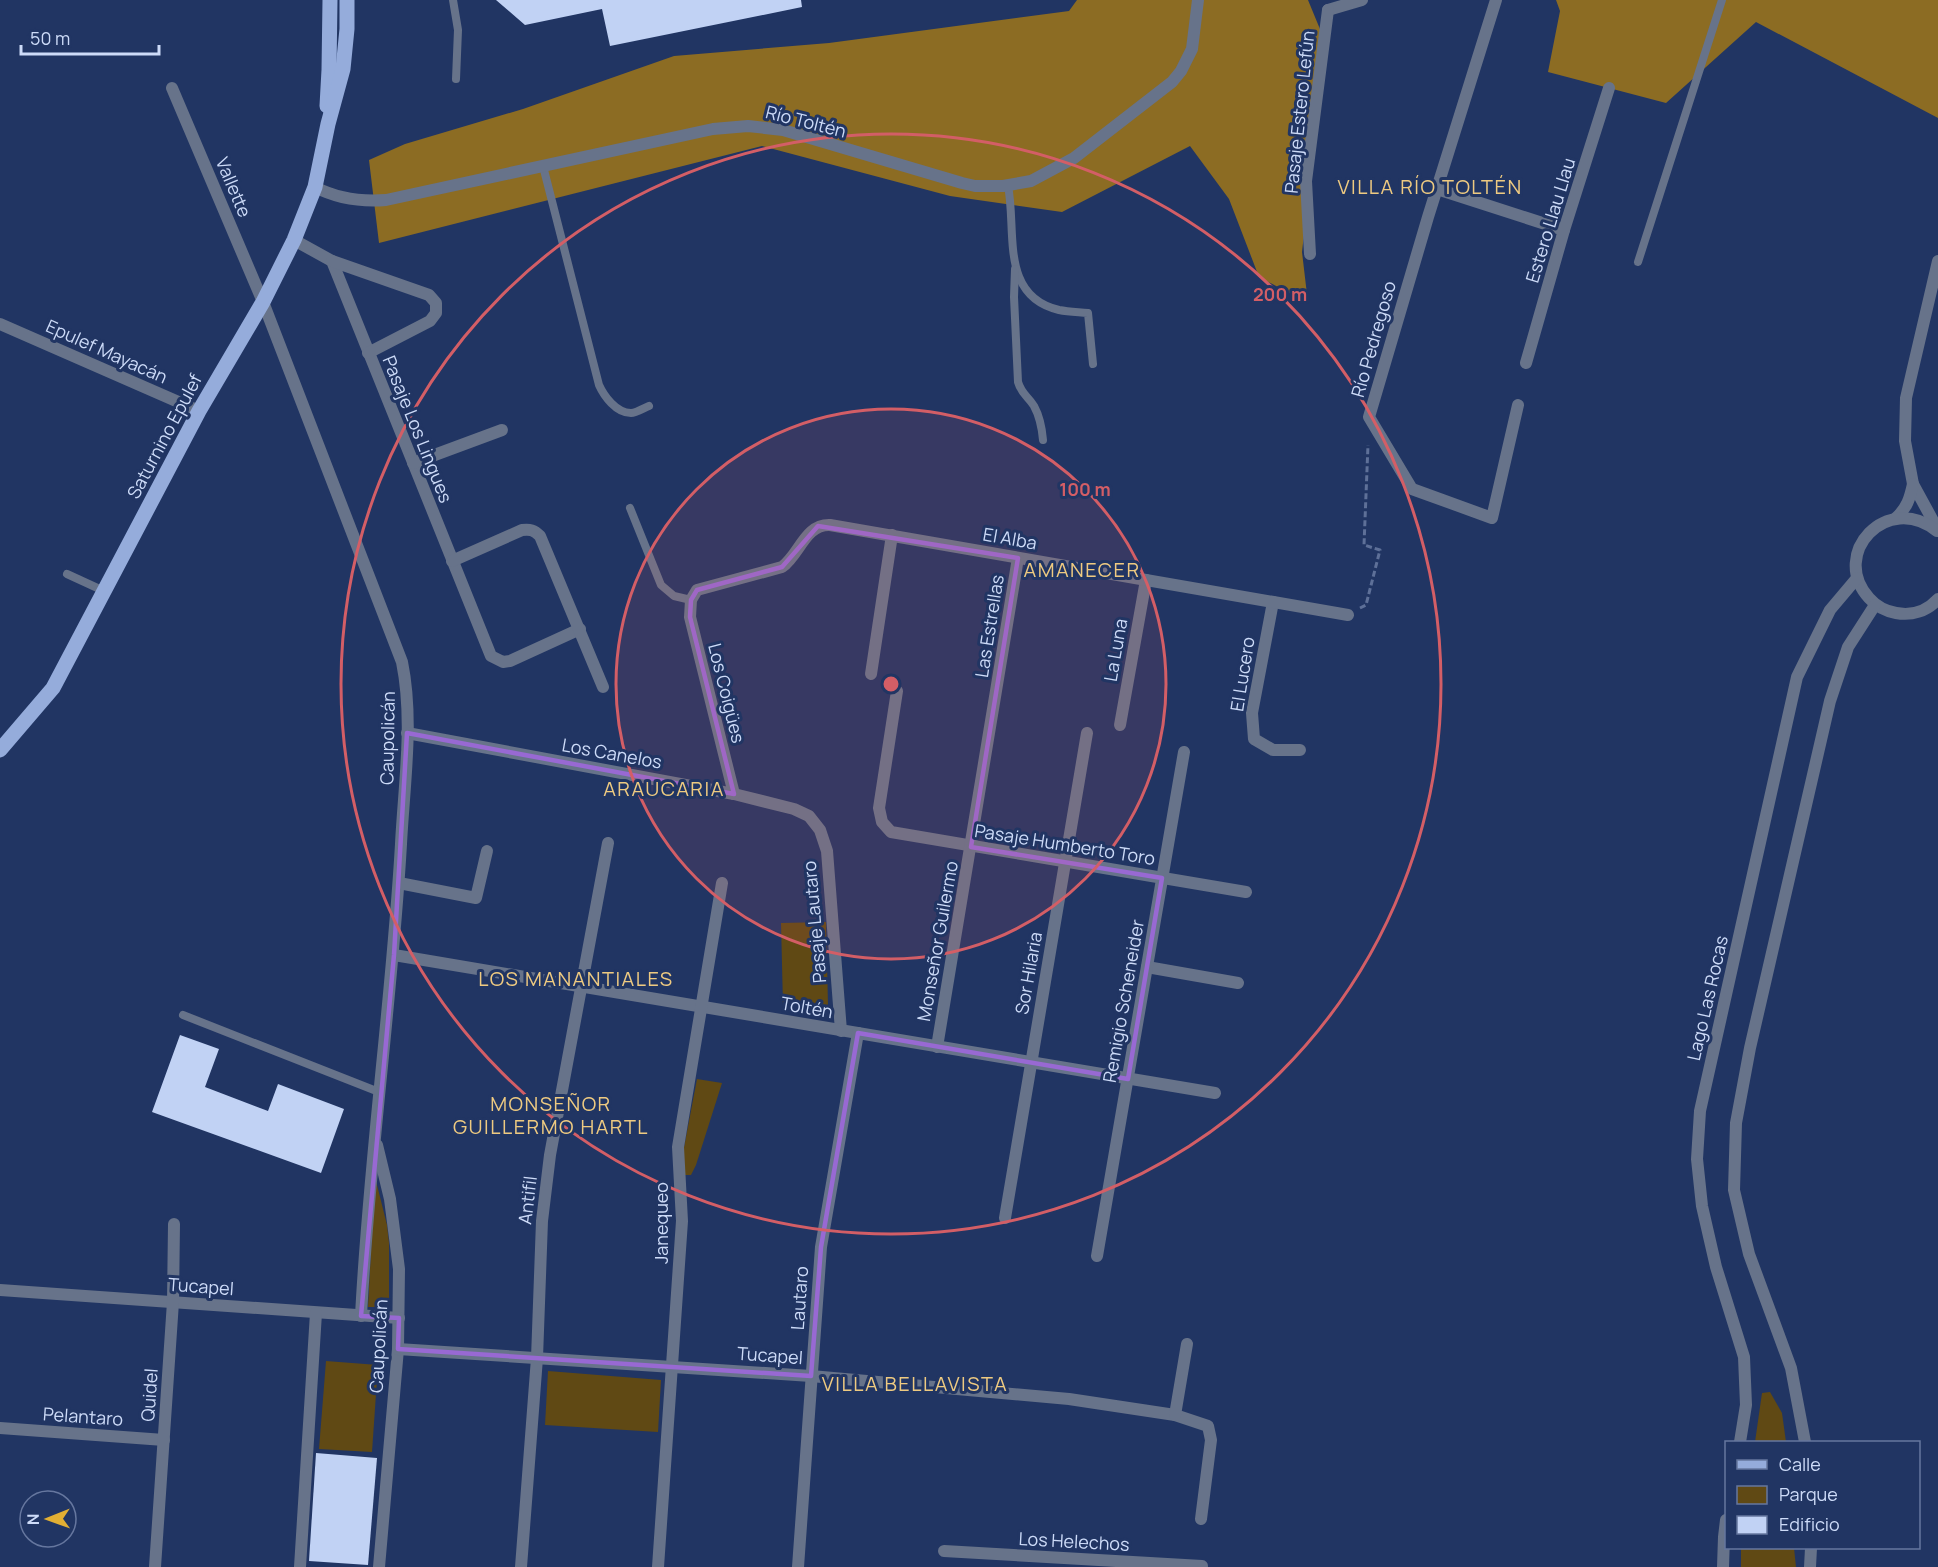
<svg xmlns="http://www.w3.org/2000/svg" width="1938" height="1567" font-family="Manrope,sans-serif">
	<rect width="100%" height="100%" fill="#213563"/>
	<g fill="#604914">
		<polygon points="826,922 828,1005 783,1006 781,923"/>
		<polygon points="697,1079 722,1083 696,1165 691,1175 684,1175 682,1158"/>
		<polygon points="375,1177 387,1225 389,1243 389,1307 368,1307"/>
		<polygon points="326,1361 378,1365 372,1452 319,1449"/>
		<polygon points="548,1371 661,1380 658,1432 545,1425"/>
		<polygon points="1770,1392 1782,1413 1786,1442 1755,1442 1762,1393"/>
		<polygon points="1741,1548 1794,1548 1796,1567 1741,1567"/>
	</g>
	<g fill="#8c6c23">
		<polygon points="1077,0 1308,0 1322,34 1319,102 1302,252 1308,303 1259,277 1229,199 1190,146 1062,212 950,196 762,146 379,243 369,160 405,144 523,109 674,56 829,43 1069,11"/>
		<polygon points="1556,0 1938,0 1938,118 1756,22 1666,103 1548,72 1560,11"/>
	</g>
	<g fill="#c1d2f4">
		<polygon points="496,0 801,0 802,7 610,46 602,9 525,25"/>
		<polygon points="180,1035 219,1049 205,1087 268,1111 278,1084 344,1109 321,1173 152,1112"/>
		<polygon points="316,1453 377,1458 368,1565 309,1561"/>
	</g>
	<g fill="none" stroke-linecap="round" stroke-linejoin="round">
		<polyline stroke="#5e7098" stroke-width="3" stroke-dasharray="6 3" stroke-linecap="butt" points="1360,608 1366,605 1380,550 1364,545 1368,445"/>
		<g stroke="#67738a" stroke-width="8">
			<polyline points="453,0 458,30 456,79"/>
			<path d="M543,166l56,219c5,11 17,28 32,28 5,0 13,-5 18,-7"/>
			<path d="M1008,186c9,44 -9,110 51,124 10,2 19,2 29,3l5,51"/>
			<polyline points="1638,262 1722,0"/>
			<path d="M1015,269l-1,28 4,85c4,13 10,14 16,24 6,11 8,22 9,34"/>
			<polyline points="630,508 661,585 674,596 691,600"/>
			<polyline points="67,574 104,591"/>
			<polyline points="183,1015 379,1092"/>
		</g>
		<g stroke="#67738a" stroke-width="12">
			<polyline points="1496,0 1428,217 1369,417 1412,489 1492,518 1518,405"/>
			<polyline points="1328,10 1362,0"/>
			<path d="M172,88l91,214 139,360c12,59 2,122 -1,182 -9,157 -32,314 -40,472"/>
			<path d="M315,187c23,12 45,15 71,13l327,-71 35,-3 35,4 179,53 13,3h28l28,-5 43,-23 98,-76 9,-11 11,-22 6,-49"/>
			<polyline points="1437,189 1564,230"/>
			<polyline points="294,240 332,261 491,656 503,662 510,661 580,629"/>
			<polyline points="1310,254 1306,181 1328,10"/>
			<polyline points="332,261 429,295 436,303 436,313 430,321 368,353"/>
			<polyline points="1938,261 1906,398 1905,441 1913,484 1938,530"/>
			<polyline points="0,324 199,411"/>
			<polyline points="1526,363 1564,230 1609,88"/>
			<polyline points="413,463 502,430"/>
			<path d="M1896,518c11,-10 14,-20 17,-34"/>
			<path d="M1937,531c-50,-40 -108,23 -68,67 7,8 16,13 27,15 16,3 31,-2 42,-14"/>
			<path d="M452,561l70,-31c8,-1 12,0 18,6l63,151"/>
			<polyline points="1273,602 1252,713 1254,739 1273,750 1300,750"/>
			<polyline points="871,674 892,535"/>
			<polyline points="897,691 879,808 882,822 891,832 1246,892"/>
			<polyline points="1120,725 1146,580"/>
			<polyline points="407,733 734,794 794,809 809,816 820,830 827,851 841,1031"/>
			<path d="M734,794l-44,-177 1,-17 6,-10 85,-23c18,-13 23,-43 48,-42l518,90"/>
			<polyline points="399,883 476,898 487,851"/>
			<polyline points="394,955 1215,1093"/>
			<polyline points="1147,967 1238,983"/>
			<polyline points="937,1047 1018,558"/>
			<polyline points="377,1145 390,1199 399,1269 398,1349 379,1567"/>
			<polyline points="1005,1218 1087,733"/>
			<polyline points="1097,1256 1184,752"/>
			<polyline points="0,1290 399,1318"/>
			<polyline points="398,1349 811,1376 1069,1399 1175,1415 1208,1426 1211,1440 1201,1519"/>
			<polyline points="1175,1415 1187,1344"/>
			<polyline points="0,1428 164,1440"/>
			<polyline points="1740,1442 1746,1405 1744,1357 1716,1267 1702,1206 1697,1159 1700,1111 1797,677 1830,610 1857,578"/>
			<polyline points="1805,1442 1791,1368 1749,1254 1734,1190 1736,1123 1750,1048 1830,701 1848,647 1875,605"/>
			<polyline points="944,1551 1202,1566"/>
			<polyline points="155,1567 173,1302 174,1224"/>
			<polyline points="300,1567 316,1313"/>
			<polyline points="521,1567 537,1358 542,1221 550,1155 608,843"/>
			<polyline points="658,1567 682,1221 678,1147 722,883"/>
			<polyline points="798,1567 821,1247 858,1033"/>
			<polyline points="1723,1567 1724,1537 1726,1520"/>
			<polyline points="1810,1567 1811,1548"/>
		</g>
		<g stroke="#95acdb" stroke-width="15">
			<polyline points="327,106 329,70 330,0"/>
			<polyline points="0,750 53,688 199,411 263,302 294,240 315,187 328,124 343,69 347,29 347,0"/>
		</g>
	</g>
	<path fill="none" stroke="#9869d3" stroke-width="4.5" stroke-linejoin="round" d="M818,526l200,32 -47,289 191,31 -34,201 -270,-46 -37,214 -10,129 -413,-27 1,-31 -38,-2 33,-361 13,-222 327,61 -44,-177 1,-17 6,-10 85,-23z"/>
	<circle cx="891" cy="684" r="275" fill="#d35e66" fill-opacity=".12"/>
	<g fill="none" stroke="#d35e66" stroke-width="3">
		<circle cx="891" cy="684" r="275"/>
		<circle cx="891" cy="684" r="550"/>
	</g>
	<g text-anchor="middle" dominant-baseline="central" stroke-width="6" stroke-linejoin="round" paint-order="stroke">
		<g font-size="18" fill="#cddbf8" stroke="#213563">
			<text transform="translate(1299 112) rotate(-84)">Pasaje Estero Lefún</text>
			<text transform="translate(806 121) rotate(14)">Río Toltén</text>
			<text transform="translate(234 187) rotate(67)">Vallette</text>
			<text transform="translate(1550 220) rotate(-73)">Estero Llau Llau</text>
			<text transform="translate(1373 339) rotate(-74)">Río Pedregoso</text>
			<text transform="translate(107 351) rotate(24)">Epulef Mayacán</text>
			<text transform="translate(418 429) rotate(68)">Pasaje Los Lingues</text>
			<text transform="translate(164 436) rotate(-62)">Saturnino Epulef</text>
			<text transform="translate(1010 538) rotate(10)">El Alba</text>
			<text transform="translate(989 626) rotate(-81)">Las Estrellas</text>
			<text transform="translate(1115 650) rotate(-80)">La Luna</text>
			<text transform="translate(1242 674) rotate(-81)">El Lucero</text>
			<text transform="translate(727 693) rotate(76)">Los Coigües</text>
			<text transform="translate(387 738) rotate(-89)">Caupolicán</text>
			<text transform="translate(612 753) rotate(10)">Los Canelos</text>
			<text transform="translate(1065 844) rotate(9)">Pasaje Humberto Toro</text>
			<text transform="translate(814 922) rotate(-95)">Pasaje Lautaro</text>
			<text transform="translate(937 941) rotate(-80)">Monseñor Guilermo</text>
			<text transform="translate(1028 973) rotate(-80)">Sor Hilaria</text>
			<text transform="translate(1707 998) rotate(-77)">Lago Las Rocas</text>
			<text transform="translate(1123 1001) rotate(-80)">Remigio Scheneider</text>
			<text transform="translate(807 1007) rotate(10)">Toltén</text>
			<text transform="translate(527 1200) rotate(-83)">Antifil</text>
			<text transform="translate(661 1223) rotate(-90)">Janequeo</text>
			<text transform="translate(201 1286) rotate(4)">Tucapel</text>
			<text transform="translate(799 1298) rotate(-86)">Lautaro</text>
			<text transform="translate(378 1346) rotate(-87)">Caupolicán</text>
			<text transform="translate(770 1355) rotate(4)">Tucapel</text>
			<text transform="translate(149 1395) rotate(-86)">Quidel</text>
			<text transform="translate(83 1416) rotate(4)">Pelantaro</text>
			<text transform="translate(1074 1541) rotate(3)">Los Helechos</text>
		</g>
		<g font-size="20" letter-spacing="1.5" fill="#eeca81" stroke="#213563">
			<text x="1430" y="186">VILLA RÍO TOLTÉN</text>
			<text x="1082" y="569">AMANECER</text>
			<text x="664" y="788">ARAUCARIA</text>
			<text x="576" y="978">LOS MANANTIALES</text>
			<text x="551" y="1103">MONSEÑOR<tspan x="551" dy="23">GUILLERMO HARTL</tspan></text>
			<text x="915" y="1383">VILLA BELLAVISTA</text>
		</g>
	</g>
	<circle cx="891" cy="684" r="9" fill="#d35e66" stroke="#213563" stroke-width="3"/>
	<g font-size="18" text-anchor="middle" font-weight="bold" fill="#d35e66" stroke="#213563" stroke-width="6" stroke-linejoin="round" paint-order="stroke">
		<text x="1280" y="301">200 m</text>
		<text x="1085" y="496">100 m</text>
	</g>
	<rect x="1725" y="1441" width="195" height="108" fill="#213563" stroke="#66779f" stroke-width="1.5"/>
	<rect x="1737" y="1460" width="30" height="9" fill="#95acdb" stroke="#66779f" stroke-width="1.5"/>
	<text x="1779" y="1471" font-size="18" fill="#cddbf8">Calle</text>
	<rect x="1737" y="1486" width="30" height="18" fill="#604914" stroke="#66779f" stroke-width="1.5"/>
	<text x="1779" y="1501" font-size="18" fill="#cddbf8">Parque</text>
	<rect x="1737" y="1516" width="30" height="18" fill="#c1d2f4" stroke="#66779f" stroke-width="1.5"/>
	<text x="1779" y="1531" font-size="18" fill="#cddbf8">Edificio</text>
	<g transform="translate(48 1519) rotate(269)"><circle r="28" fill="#213563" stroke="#66779f" stroke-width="1.5"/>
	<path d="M0-4.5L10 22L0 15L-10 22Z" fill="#e2af34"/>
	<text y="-9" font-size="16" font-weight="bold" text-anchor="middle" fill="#cddbf8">N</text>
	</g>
	<path d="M21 45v9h138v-9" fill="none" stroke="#cddbf8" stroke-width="3"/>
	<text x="30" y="45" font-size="18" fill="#cddbf8" stroke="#213563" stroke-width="4.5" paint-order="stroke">50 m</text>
</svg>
